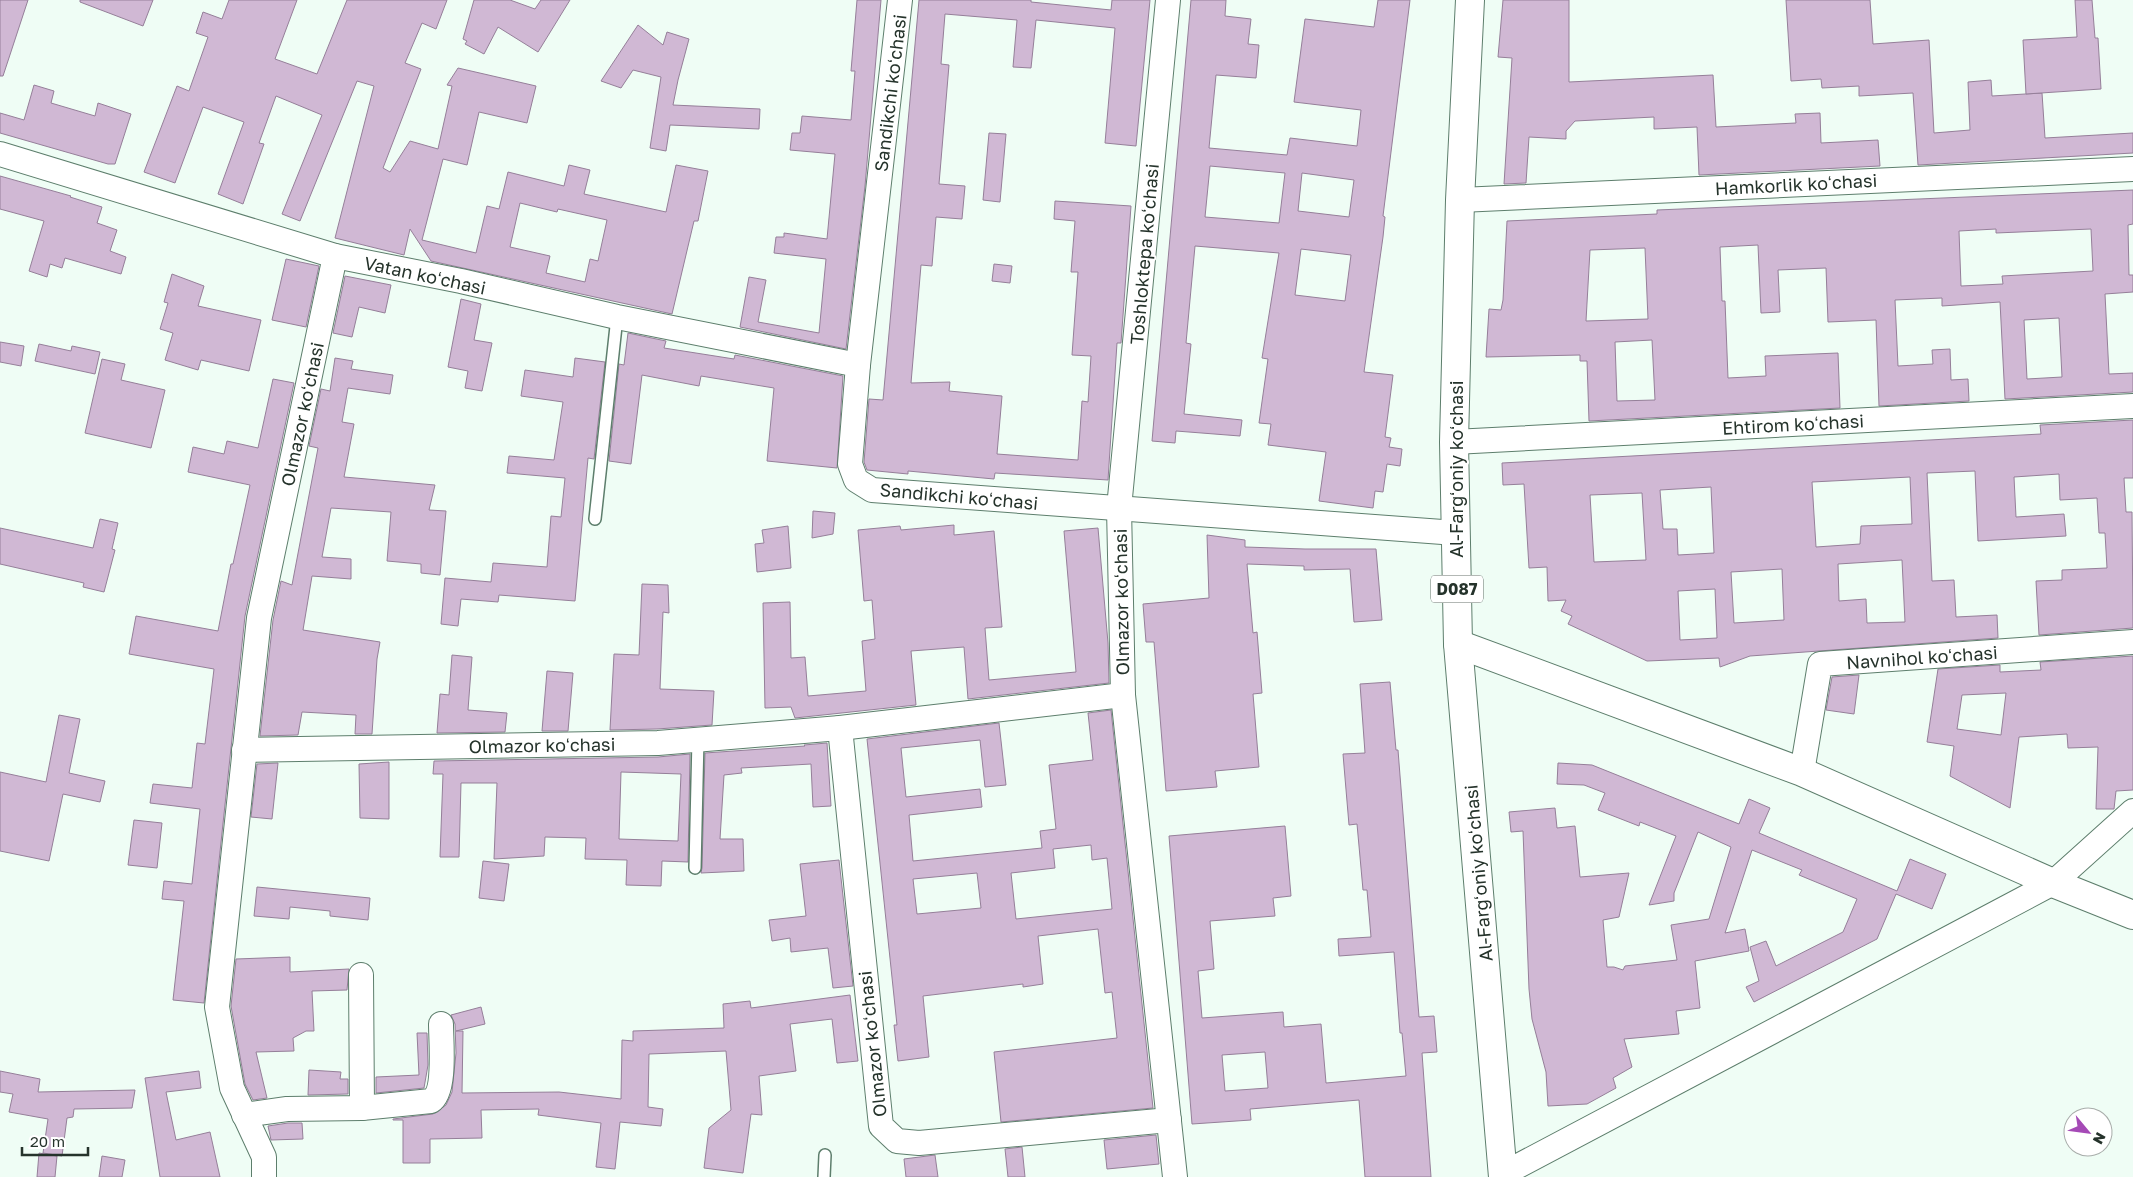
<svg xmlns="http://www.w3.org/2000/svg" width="2133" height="1177" font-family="'Golos Text',sans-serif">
	<rect width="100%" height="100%" fill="#effdf5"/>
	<g fill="#d0b8d4" stroke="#957f99" fill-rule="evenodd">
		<polygon points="0,0 28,0 3,76 0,76"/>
		<polygon points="80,0 153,0 143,26 80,2"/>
		<path d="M229,0h68l-22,59 42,15 30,-74h100l-11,29 -14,-6 -17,40 16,6 -38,99 7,4 20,-31 28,8 14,-63 -5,-1 11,-17 78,18 -9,37 -48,-11 -12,53 -24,-6 -21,81 54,13 11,-47 12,3 9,-37 56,14 5,-21 21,5 -6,24 82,18 10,-47 32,6 -10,50h-4l-22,93 -241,-53 -21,-32 -6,26 -69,-17 39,-152 -17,-5 -57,140 -18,-7 40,-99 -46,-19 -17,47 5,1 -21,60 -25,-10 26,-72 -41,-15 -28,76 -31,-11 33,-86 12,5 19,-54 -12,-4 7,-21 19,7zM520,203l37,9 1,-3 49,11 -9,41 -8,-2 -5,23 -39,-9 4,-17 -40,-9z"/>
		<polygon points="474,0 510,0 535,9 541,0 570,0 538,52 498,27 484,54 465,44 467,41 463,39"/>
		<polygon points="857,0 881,0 865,186 846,349 740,327 749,277 766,280 758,322 819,333 826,259 774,253 776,237 784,237 784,233 827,239 835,154 790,150 792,133 800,133 802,116 851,120 855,71 851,71"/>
		<polygon points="919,0 1031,0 1031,2 1111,10 1112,0 1150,0 1136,146 1105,143 1115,28 1036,20 1031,68 1013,67 1017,20 945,14 941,64 949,65 939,184 965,186 962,219 936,217 932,266 921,265 911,383 950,382 949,391 1002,396 997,454 1078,460 1082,401 1088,402 1091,356 1072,355 1078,272 1071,272 1075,221 1054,219 1055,201 1131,206 1121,343 1117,343 1108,480 995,473 994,479 908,471 908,474 867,470 864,462 869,399 883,400"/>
		<path d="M1191,0h35l-1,16 26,3 -3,25 11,1 -3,33 -40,-3 -7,73 78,7 3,-17 67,8 4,-36 -67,-8 11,-83 69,8 4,-27h32l-27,216 2,1 -2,20 -19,135 29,3 -8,62 6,1 -2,9 13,2 -2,17 -13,-2 -4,28 -8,-1 -2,17 -54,-7 7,-49 -58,-7 3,-21 -12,-1 9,-64 -6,-1 17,-105 -84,-7 -9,97 5,1 -7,70 58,6 -2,16 -64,-5 -1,12 -23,-2zM1210,166l75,7 -6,50 -74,-6zM1302,173l52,7 -5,37 -51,-6zM1301,249l50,6 -6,46 -50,-6z"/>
		<polygon points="1503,0 1569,0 1569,82 1713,75 1716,127 1796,123 1795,114 1820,113 1821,143 1878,140 1880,166 1699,175 1697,127 1654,129 1654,117 1575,121 1566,131 1566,139 1529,137 1526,183 1504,184 1512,58 1498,57"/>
		<polygon points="1786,0 1870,0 1873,44 1929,40 1934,133 1970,130 1968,82 1991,80 1992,96 2042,93 2045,138 2133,133 2133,153 1918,165 1913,93 1859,96 1859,86 1822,88 1821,79 1791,81"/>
		<polygon points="2075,0 2092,0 2095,38 2098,38 2101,89 2026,94 2023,40 2077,37"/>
		<polygon points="638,25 663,45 667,32 689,39 678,80 673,105 760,109 759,129 670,125 666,151 650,148 661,77 633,70 621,88 601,81"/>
		<polygon points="34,85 54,91 51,103 95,116 98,103 131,114 115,164 108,164 0,133 0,113 24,120"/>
		<polygon points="989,133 1006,134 1000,202 983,200"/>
		<polygon points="0,176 71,196 70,197 102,207 97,223 117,230 110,251 126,257 121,274 65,258 62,268 50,264 47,277 29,271 44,221 0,209"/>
		<path d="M2133,190v34l-5,1 1,50h4v17l-28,2 4,80 24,-1v19l-128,7 -5,-97 -58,4v-8l-47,2 3,66 35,-2 -1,-14 18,-1 1,31 17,-1 1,22 -90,5 -3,-86 -48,2 -2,-54 -48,2 2,42 -19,1 -3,-68 -38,2 2,54h3l3,77 38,-2 -1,-20 73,-3 2,55 -251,13 -2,-60h-7v-6l-94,2 3,-48 12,1 2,-10 4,-79 150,-7v-4zM1996,229v4l95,-4 2,42 -91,5 1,8 -42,2 -2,-55zM1645,248l3,71 -62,2 4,-71zM2059,318l3,59 -35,2 -3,-59zM1652,340l3,60 -38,1 -2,-59z"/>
		<polygon points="286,259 319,266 306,327 272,320"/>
		<polygon points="994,264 1012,266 1010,283 992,281"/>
		<polygon points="172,274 204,286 198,306 261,320 249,371 201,360 198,370 165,360 173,333 160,329 168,303 164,302"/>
		<polygon points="345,276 391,285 385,313 359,307 352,337 333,333"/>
		<polygon points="461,299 481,304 474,340 492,343 482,391 465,388 468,371 448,367"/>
		<polygon points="628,333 666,341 664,348 734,359 735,355 843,376 837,468 767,461 774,388 701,376 699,386 642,375 631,464 609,461 619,364 624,365"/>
		<polygon points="0,342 24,346 21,366 0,362"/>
		<polygon points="39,344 71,351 72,346 100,352 95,374 35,361"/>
		<polygon points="335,358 353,361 351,369 393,375 390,394 348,388 342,422 354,424 344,477 435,485 429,510 446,511 440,575 421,573 421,564 387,561 391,512 331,508 322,557 351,559 351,579 312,576 303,630 380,642 377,659 372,734 355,734 356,715 302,712 298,735 260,736 273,620 281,581 292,585 318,448 309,446 321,389 330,391"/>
		<polygon points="575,358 605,362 594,459 588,458 575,601 499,595 498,602 461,599 458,626 441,624 445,578 491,582 493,563 547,567 551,516 561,517 565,478 507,473 509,456 554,460 563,402 521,396 525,370 573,377"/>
		<polygon points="102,359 125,364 121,380 165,390 151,448 85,433"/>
		<polygon points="273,379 294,383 245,616 204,1003 173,1000 184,901 162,899 164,881 192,884 200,809 150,803 153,784 192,788 197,743 205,744 214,669 129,654 136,616 218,631 231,564 233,564 250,485 188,472 193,447 224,454 227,441 258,448"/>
		<path d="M2133,420v58h-9l2,34h6l1,116 -94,7 -3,-54 26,-1v-10l45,-2 -2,-35h-6l-2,-35 -37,2 -1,-26 -45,3 2,40 48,-3 2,22 -88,5 -3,-70 -48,2 5,108 22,-1 2,37 41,-2 1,23 -248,18 -30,11 -1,-9 -72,3 -79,-37 4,-8 -11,-5 5,-11 -18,1 -1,-34 -18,1 -5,-84 -21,1 -1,-22 539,-29 -1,-9zM1910,477l2,47 -51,2 -1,18 -44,3 -4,-65zM1711,487l3,66 -36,2 -1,-26h-14l-3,-39zM1642,493l4,67 -52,2 -4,-67zM1902,560l3,62 -38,1 -1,-24 -27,2 -1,-37zM1782,569l2,51 -50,3 -3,-51zM1715,589l2,49 -37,2 -2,-49z"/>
		<polygon points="813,511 835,513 833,534 812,538"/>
		<polygon points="100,519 118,523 112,549 115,550 104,592 83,587 84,583 0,564 0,528 93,548"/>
		<polygon points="954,525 954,535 994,531 1002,627 985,628 989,680 1076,672 1064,531 1098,528 1108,643 1109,683 968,699 964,647 911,651 916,705 795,718 791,707 765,708 763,603 790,602 791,658 805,657 808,696 866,691 862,641 875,639 872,600 864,601 858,530 900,526 901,530"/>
		<polygon points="788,526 791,568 757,572 755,544 764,543 762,530"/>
		<polygon points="1207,535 1245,540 1245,547 1305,549 1376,549 1382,620 1354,622 1350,569 1304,570 1304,566 1247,564 1253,633 1257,632 1262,693 1253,694 1259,767 1215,771 1217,787 1166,791 1154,642 1146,642 1143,604 1209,598"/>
		<polygon points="642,584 668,585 669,613 663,612 660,689 714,691 712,725 657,729 610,730 614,654 639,655"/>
		<polygon points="452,655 472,657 468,710 507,713 505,732 437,733 440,694 449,695"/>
		<path d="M2133,656v134l-17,1 -2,18h-18l2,-62 -30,1 -1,-14 -48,3 -9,71 -60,-32 4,-30 -27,-4 11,-73 62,-4v7l41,-2 -1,-8zM2006,693l-5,42 -44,-6 5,-34z"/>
		<polygon points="547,671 573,673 568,731 542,731"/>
		<polygon points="1859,675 1854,714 1826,710 1832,677"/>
		<path d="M1390,682l6,68h2l21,267 15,-1 3,36 -15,1 9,124h-66l-6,-77 -109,9 1,11 -59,4 -23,-288 116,-10 6,70 -18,2 2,18 -65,5 4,48 -16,2 4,47 81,-6 1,15 37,-3 5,59 80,-7 -4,-43h-2l-6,-81 -55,4 -1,-17 33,-2 -4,-47h-4l-6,-66 -8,1 -6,-71 22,-1 -5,-69zM1265,1052l3,36 -43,3 -3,-36z"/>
		<path d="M1111,710l42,398 -152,14 -7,-70 123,-14 -5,-46 -7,1 -7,-64 -60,7 5,48 -20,3v-3l-100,12 6,61 -31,4 -4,-36h3l-30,-286 132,-16 7,62 -21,2 -5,-47 -79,8 5,49 74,-8 2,18 -73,8 4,46 129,-13 -2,-17 16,-2 -7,-64 44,-5 -5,-47zM1091,845l1,15 15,-2 5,51 -96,10 -5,-46 44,-5 -2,-19zM977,873l4,35 -64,6 -4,-35z"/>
		<polygon points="59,715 80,719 69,773 105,781 100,802 63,794 49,861 0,851 0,772 46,782"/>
		<polygon points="827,743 831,806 813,807 811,764 741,768 742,773 724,775 720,839 743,839 744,871 701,873 702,868 705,753 805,746 804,745"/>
		<path d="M690,754l-2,108 -26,-1 -1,25 -35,-1 1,-25 -42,-1 1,-21 -41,-1 -1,19 -50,3 3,-76h-36l-2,74h-19l3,-83h-10l1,-13 224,-4zM621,772l60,2 -3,67 -59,-2z"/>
		<polygon points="389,762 389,819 360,818 359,764"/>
		<polygon points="278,763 272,819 251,817 257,764"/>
		<polygon points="1558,763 1592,765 1739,824 1749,799 1770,808 1759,833 1897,891 1910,859 1946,874 1932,909 1896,894 1877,939 1754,1002 1746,987 1759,981 1750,947 1766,941 1776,966 1843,932 1857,899 1799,875 1802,870 1752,850 1725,933 1745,929 1749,951 1695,961 1700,1008 1676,1011 1679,1034 1624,1039 1632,1067 1613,1078 1616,1088 1587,1104 1548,1106 1546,1072 1532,1019 1529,989 1523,831 1511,832 1509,812 1555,808 1557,828 1575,826 1580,877 1629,873 1619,917 1603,920 1607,967 1614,967 1623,970 1625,966 1677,960 1671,925 1709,919 1731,847 1698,832 1674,893 1674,901 1649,905 1676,836 1640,822 1639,826 1598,810 1605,793 1584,785 1557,784"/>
		<polygon points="134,820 162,823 157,868 128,865"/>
		<polygon points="839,860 853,986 833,988 828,948 791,952 790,938 772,941 769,920 806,916 800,864"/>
		<polygon points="483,861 509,864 504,901 479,898"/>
		<polygon points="257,887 370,898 368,920 330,916 330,911 290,907 289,919 254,916"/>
		<polygon points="290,957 290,972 349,969 347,990 312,991 314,1031 306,1031 293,1038 294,1051 256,1052 267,1098 253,1100 245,1084 231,1006 236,959"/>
		<polygon points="850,995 858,1061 837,1063 832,1019 790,1024 796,1071 759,1076 762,1115 751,1114 743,1173 704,1168 709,1128 731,1110 726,1051 649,1054 648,1107 663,1109 661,1126 620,1122 615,1169 596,1167 601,1123 538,1115 539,1109 481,1110 482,1138 430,1139 430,1163 403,1163 403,1120 393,1120 393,1119 433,1114 446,1105 452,1092 456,1053 455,1024 451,1015 481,1007 485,1024 456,1031 463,1031 462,1093 559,1092 621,1099 622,1040 633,1041 633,1031 724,1028 723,1004 750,1001 751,1008"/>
		<polygon points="417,1033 427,1033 428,1065 424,1088 376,1093 376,1077 419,1075"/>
		<polygon points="309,1070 341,1072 340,1079 348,1079 348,1094 308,1095"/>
		<polygon points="0,1071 40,1079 38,1092 135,1090 132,1108 74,1109 73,1117 67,1118 62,1156 43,1153 48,1119 9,1112 13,1094 0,1092"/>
		<polygon points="199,1071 201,1088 166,1092 176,1140 210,1132 220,1177 160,1177 145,1078"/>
		<polygon points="288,1123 302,1123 303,1139 271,1140 268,1126"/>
		<polygon points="1156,1135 1159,1164 1107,1169 1104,1140"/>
		<polygon points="1022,1147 1025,1177 1008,1177 1005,1149"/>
		<polygon points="39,1153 57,1156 55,1177 37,1177"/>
		<polygon points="935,1155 938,1177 906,1177 904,1159"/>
		<polygon points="102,1156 125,1160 122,1177 99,1177"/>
	</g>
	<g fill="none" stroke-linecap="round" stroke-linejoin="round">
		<defs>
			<g id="service">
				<polyline points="595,519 617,317"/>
				<polyline points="695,868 698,739"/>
				<polyline points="824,1177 825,1155"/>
			</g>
			<g id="minor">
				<polyline points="900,0 858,365 850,464 856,480 872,490 1456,533"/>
				<polyline points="1168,0 1119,508 1123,695 1175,1177"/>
				<polyline points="0,154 335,256 461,281 617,317 858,365"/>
				<polyline points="1460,200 2133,169"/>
				<polyline points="1454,442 2133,406"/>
				<polyline points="840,728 881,1126 897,1141 919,1143 1169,1120"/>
				<polyline points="244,750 658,743 840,728 1123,695"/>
				<polyline points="1802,772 1820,664 2133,642"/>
				<polyline points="361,975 362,1108"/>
				<path d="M244,1115l43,-6 75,-1 69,-7c15,-9 10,-60 10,-77"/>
				<polyline points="1503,1174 2053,883 2133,811"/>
				<polyline points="264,1177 264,1157 232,1088 217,1007 259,618 335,256"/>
			</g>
			<polyline id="secondary" points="1458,644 1802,772 2053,883 2133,915"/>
			<polyline id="primary" points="1470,0 1460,200 1454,442 1458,644 1503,1177"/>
		</defs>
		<use href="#service" stroke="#5d7e6c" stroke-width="14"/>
		<use href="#minor" stroke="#5d7e6c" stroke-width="26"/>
		<use href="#secondary" stroke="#5d7e6c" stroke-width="30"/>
		<use href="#primary" stroke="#5d7e6c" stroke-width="30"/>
		<use href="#service" stroke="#fff" stroke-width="11"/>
		<use href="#minor" stroke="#fff" stroke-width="24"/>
		<use href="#secondary" stroke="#fff" stroke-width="28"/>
		<use href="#primary" stroke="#fff" stroke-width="28"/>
	</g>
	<g text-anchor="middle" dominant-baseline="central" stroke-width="4" stroke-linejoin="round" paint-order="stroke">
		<rect fill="#fff" stroke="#66706b" stroke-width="1" x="1431" y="575.5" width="52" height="27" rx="4"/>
		<g font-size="16" font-weight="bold" fill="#25332b">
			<text x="1457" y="589">D087</text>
		</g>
		<g font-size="18" fill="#25332b" stroke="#fff">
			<text transform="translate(890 93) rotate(-83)">Sandikchi koʻchasi</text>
			<text transform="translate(1796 184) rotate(-3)">Hamkorlik koʻchasi</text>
			<text transform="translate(1144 254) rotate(-85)">Toshloktepa koʻchasi</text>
			<text transform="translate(425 275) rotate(12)">Vatan koʻchasi</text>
			<text transform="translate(302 414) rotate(-78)">Olmazor koʻchasi</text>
			<text transform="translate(1793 424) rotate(-3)">Ehtirom koʻchasi</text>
			<text transform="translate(1456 469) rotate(-90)">Al-Fargʻoniy koʻchasi</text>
			<text transform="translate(959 496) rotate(5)">Sandikchi koʻchasi</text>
			<text transform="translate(1121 602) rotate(-91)">Olmazor koʻchasi</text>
			<text transform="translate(1922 657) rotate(-4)">Navnihol koʻchasi</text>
			<text transform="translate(542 745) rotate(-1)">Olmazor koʻchasi</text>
			<text transform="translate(1478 873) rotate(-95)">Al-Fargʻoniy koʻchasi</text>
			<text transform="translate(872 1044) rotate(-96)">Olmazor koʻchasi</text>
		</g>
	</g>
	<g transform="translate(2088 1132) rotate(119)"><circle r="24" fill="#ffffff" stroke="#a8adaa"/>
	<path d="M0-4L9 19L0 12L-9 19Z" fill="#a54ab6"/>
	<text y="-8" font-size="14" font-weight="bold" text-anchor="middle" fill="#25332b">N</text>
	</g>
	<path d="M22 1147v8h66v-8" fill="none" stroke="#25332b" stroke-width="2.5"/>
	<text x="30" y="1147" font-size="15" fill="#25332b" stroke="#ffffff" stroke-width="4" paint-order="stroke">20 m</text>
</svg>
